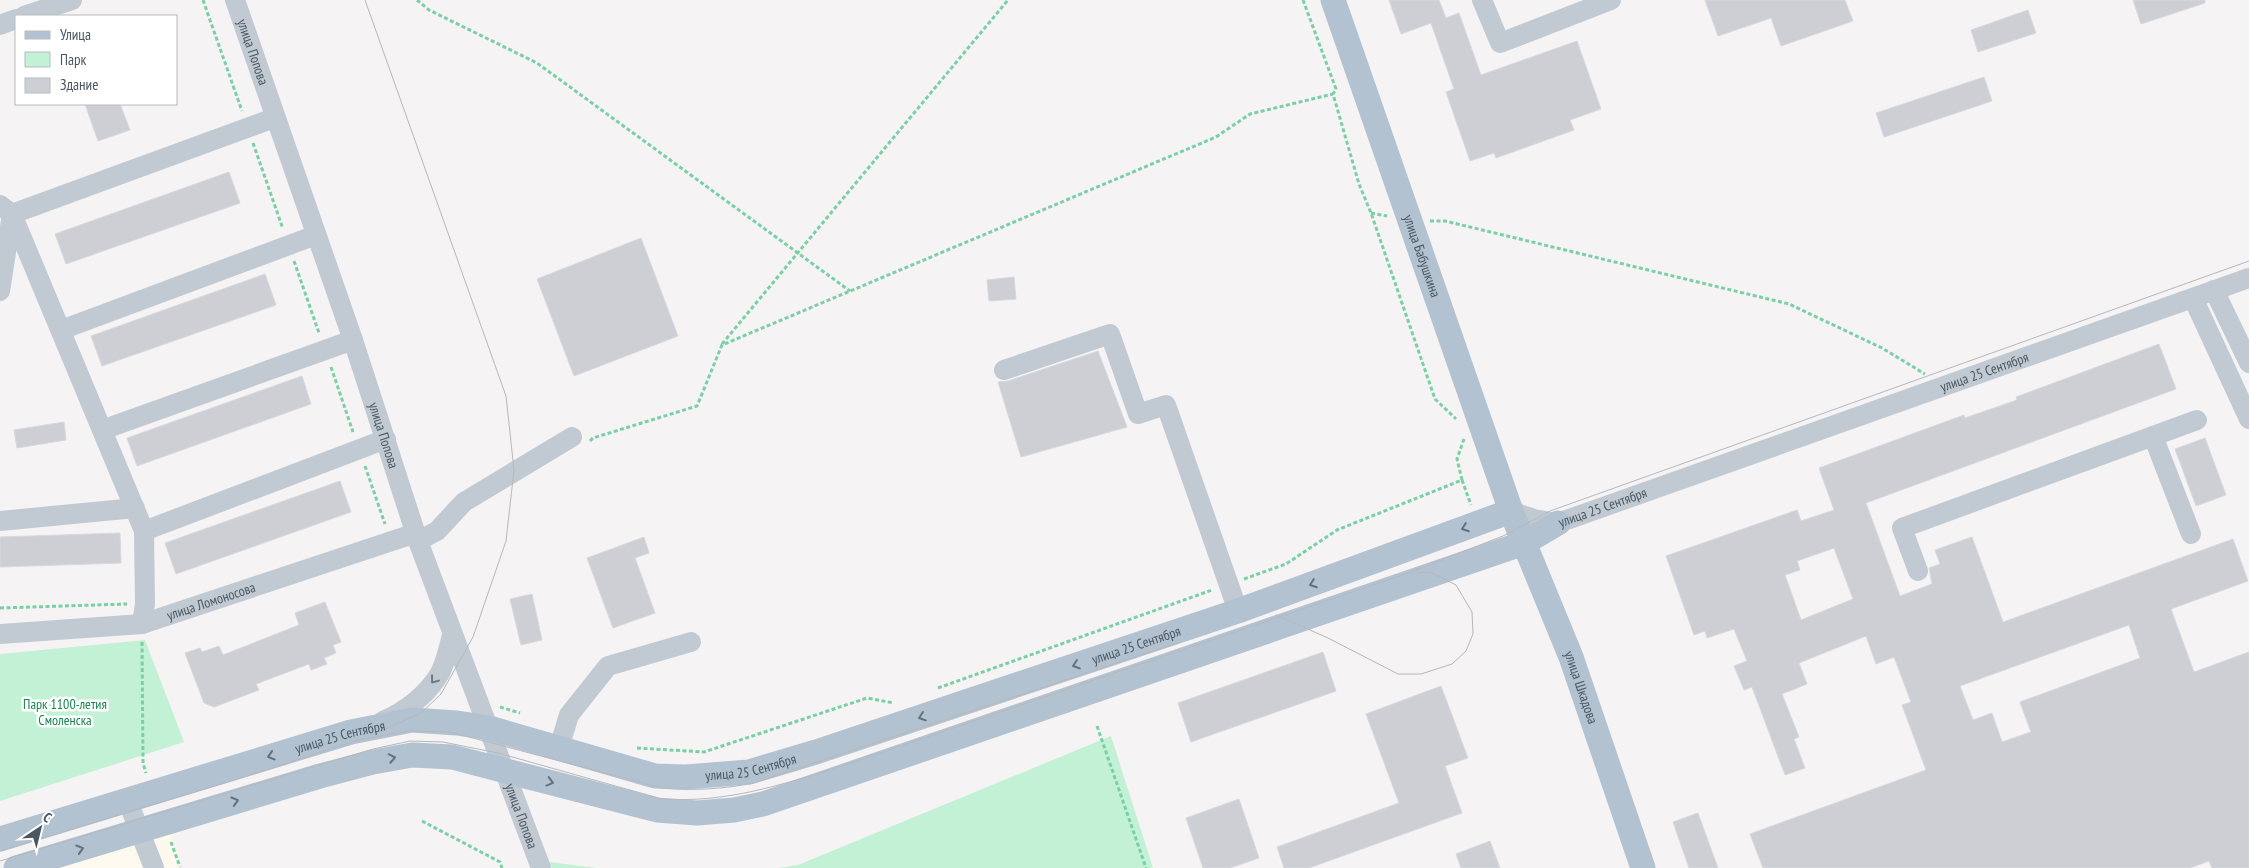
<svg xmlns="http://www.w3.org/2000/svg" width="2249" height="868" font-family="'PT Sans Narrow',sans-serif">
	<rect width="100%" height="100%" fill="#f5f3f3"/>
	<polygon fill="#fdf9ef" points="171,833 181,868 53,868"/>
	<g fill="#c3f1d5">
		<polygon points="145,640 184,742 0,801 0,654"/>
		<polygon points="1111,736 1153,868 778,868 798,865"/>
		<polygon points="549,862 597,868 552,868"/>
	</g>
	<g fill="#cdcfd5" stroke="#d7d9de" fill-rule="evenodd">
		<polygon points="1389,0 1439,0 1446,18 1459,13 1481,75 1577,41 1601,109 1570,120 1574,130 1496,158 1494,153 1470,161 1446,92 1454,89 1431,23 1401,34"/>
		<polygon points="1705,0 1845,0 1853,21 1781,46 1771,18 1718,36"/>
		<polygon points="2133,0 2205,0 2205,3 2141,24"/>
		<polygon points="2028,10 2036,33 1978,52 1971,30"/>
		<polygon points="1984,77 1992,101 1884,137 1876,113"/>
		<polygon points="85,104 120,104 130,130 98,141"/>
		<polygon points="229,172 240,203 66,264 55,234"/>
		<polygon points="641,238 678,336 574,376 537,279"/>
		<polygon points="265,274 276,305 102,366 91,336"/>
		<polygon points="1014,277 1016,299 989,301 987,280"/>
		<path d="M2159,344l17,45 -310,114 34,93 32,-12 -3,-16 11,-4 -5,-14 37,-13 31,85 230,-83 15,42 -77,28 23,63 55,-20v216h-37l-3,-7 -19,7h-427l-13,-34 176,-64 -24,-65 9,-3 -17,-45 -18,7 -10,-28 -67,27 8,21 -25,10 17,43 -5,2 11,29 -20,7 -33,-88 -8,3 -10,-24 13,-5 -13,-32 -27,9 -2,-7 -11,4 -28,-79 131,-46 4,11 33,-11 -15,-42 145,-53 1,3 52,-18 -1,-3zM1834,548l19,51 -52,21 -16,-45 15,-5 -3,-9zM2129,625l11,33 -120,44 11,30 -29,10 -10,-29 -19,7 -13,-34z"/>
		<polygon points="1098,351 1127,427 1021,457 998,382 1008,381"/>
		<polygon points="302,376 311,404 137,466 127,438"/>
		<polygon points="64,422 66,440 17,448 14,430"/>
		<polygon points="2205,438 2226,495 2196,506 2175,449"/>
		<polygon points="340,481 351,512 176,574 165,543"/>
		<polygon points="120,533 121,563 0,567 0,537"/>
		<polygon points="644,537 649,553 635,558 655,613 613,628 587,558"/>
		<polygon points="532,594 542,640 521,645 510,599"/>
		<polygon points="325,602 341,642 333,645 336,653 324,658 327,664 311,670 309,664 256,684 259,690 214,707 204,703 185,653 200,648 202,652 219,646 223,655 299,625 295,613"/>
		<polygon points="1323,652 1336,691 1191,742 1178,703"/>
		<polygon points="1441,686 1468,758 1445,766 1462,813 1309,868 1284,868 1277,847 1399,803 1366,714"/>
		<polygon points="1239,799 1259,858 1230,868 1203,868 1186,818"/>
		<polygon points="1698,813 1718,868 1689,868 1673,822"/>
		<polygon points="1490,841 1500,868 1461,868 1456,854"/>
	</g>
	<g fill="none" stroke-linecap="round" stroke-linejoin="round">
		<g stroke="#7ad0a6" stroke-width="3" stroke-dasharray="4 2.5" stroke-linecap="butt">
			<polyline points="203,0 242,111"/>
			<polyline points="417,0 429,10 537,63 850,291"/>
			<polyline points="1303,0 1336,89 1333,94 1359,184 1371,213 1435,399 1456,419"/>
			<polyline points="253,143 283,229"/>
			<polyline points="1371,213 1387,216"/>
			<polyline points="1430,221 1445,221 1789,304 1882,348 1925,374"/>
			<polyline points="294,261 319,333"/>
			<polyline points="722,344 1008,0"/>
			<polyline points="331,367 353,432"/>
			<polyline points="590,441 593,438 697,406 722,345 1216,137 1250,114 1333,94"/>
			<polyline points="365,466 385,524"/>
			<polyline points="1462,480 1471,505"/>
			<polyline points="1244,579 1286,564 1337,530 1462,480 1457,459 1464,439"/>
			<polyline points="0,608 127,604"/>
			<polyline points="142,642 143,763 146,773"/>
			<polyline points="938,688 1212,590"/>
			<polyline points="500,707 520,713"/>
			<polyline points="1097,726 1146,868"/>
			<polyline points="637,748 704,752 867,698 894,703"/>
			<polyline points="422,821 500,862 502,868"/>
			<polyline points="171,842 180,867"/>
		</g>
		<g stroke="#c1cad2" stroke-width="20">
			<path id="s1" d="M235,0l118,340 65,201 123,327"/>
			<polyline points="1482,0 1500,43 1611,0"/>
			<polyline points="24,16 72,0"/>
			<polyline points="0,25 16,19"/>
			<polyline points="0,205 12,214 144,531 145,604 142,624"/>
			<polyline points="2214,290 2249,363"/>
			<polyline points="0,291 12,214 274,118"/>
			<polyline points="2193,298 2249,419"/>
			<polyline points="61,330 316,235"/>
			<polyline points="1004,370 1110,334 1138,414 1166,405 1238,611"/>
			<polyline points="102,430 353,340"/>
			<polyline points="2153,436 2191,534"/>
			<path id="s2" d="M1511,511l23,8 24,4 691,-245"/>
			<polyline points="0,521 135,508"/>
			<polyline points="144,531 386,439"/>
			<polyline points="418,541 437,531 464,502 572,437"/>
			<polyline points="1918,571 1902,528 2197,420"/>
			<path id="s3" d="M0,634l142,-10 274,-91"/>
			<path d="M383,721c22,-9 45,-27 57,-48 6,-12 9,-26 12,-38"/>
			<polyline points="559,748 569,715 608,666 691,642"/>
			<polyline points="127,799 154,868"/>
		</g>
		<g stroke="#b3c2d1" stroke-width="25">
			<path id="s4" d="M1333,0l178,511 60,146 72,211"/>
			<path id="s5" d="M0,839l351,-107 61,-12 45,3 32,5 166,48 31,1 63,-5 67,-20 422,-141 273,-100"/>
			<polyline points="16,868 320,776 373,762 412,755 452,757 657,810 697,813 734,810 763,804 1524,543 1558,523"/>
		</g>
		<g stroke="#b5b8bd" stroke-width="1">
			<polyline points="365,0 506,396 514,470 506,541 473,637 441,694 421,713 381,731"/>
			<polyline points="1276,615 1328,638 1398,674 1421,674 1452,664 1466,651 1473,634 1472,612 1456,585 1430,572 1416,573"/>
			<path d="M358,740l51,-9 41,1 212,56c31,3 61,1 92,-5l423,-140"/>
			<polyline points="0,851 241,778 365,738"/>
			<path d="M0,861l373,-112 37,-8 33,1 55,11 164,46c63,4 115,-13 174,-31l572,-195 95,-37 47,-25 699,-250"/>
		</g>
	</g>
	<defs><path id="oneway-chevron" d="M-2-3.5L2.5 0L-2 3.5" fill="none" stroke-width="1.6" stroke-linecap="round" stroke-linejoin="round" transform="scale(1.25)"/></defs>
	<g stroke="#64717d">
		<use href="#oneway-chevron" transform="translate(1465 528) rotate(160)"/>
		<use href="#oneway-chevron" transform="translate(1313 584) rotate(160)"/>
		<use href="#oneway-chevron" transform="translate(1076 665) rotate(161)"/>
		<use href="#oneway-chevron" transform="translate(922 717) rotate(161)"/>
		<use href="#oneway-chevron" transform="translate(271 756) rotate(163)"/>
		<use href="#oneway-chevron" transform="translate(392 758) rotate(-11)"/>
		<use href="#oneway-chevron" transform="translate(550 782) rotate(15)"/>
		<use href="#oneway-chevron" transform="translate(235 801) rotate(-17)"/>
		<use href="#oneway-chevron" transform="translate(80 849) rotate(-17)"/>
	</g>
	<use stroke="#6e7983" href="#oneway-chevron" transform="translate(434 680) rotate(127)"/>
	<g text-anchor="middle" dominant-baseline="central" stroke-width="5" stroke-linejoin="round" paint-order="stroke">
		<g font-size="14" fill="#4a5661" stroke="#fff">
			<text stroke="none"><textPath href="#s1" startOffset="55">улица Попова</textPath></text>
			<text stroke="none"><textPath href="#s4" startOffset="271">улица Бабушкина</textPath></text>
			<text stroke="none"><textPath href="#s2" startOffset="501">улица 25 Сентября</textPath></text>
			<text stroke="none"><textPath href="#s1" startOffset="460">улица Попова</textPath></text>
			<text stroke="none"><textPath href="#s2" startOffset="96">улица 25 Сентября</textPath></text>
			<text stroke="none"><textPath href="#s3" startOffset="215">улица Ломоносова</textPath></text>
			<text stroke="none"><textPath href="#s5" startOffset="1181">улица 25 Сентября</textPath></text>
			<text stroke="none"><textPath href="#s4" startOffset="731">улица Шкадова</textPath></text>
			<text stroke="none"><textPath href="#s5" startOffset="355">улица 25 Сентября</textPath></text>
			<text stroke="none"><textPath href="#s5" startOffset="776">улица 25 Сентября</textPath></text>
			<text stroke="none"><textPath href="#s1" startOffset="865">улица Попова</textPath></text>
		</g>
		<g font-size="14" fill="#17864f" stroke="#fff">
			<text x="65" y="704">Парк 1100-летия<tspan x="65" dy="16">Смоленска</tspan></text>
		</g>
	</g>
	<rect x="15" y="15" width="162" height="90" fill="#ffffff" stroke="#b7bbc0"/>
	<rect x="25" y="31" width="25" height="8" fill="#b3c2d1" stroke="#b7bbc0"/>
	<text x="60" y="40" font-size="15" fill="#4a5661">Улица</text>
	<rect x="25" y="52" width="25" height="15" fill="#c3f1d5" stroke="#b7bbc0"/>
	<text x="60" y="65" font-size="15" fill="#4a5661">Парк</text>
	<rect x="25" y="78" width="25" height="15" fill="#cdcfd5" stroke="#b7bbc0"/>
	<text x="60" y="90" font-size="15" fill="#4a5661">Здание</text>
	<g transform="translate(40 828) rotate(35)" stroke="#ffffff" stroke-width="4" paint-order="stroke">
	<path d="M0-4L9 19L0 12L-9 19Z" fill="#4a5661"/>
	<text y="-8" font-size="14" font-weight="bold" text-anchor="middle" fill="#4a5661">С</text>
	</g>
</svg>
